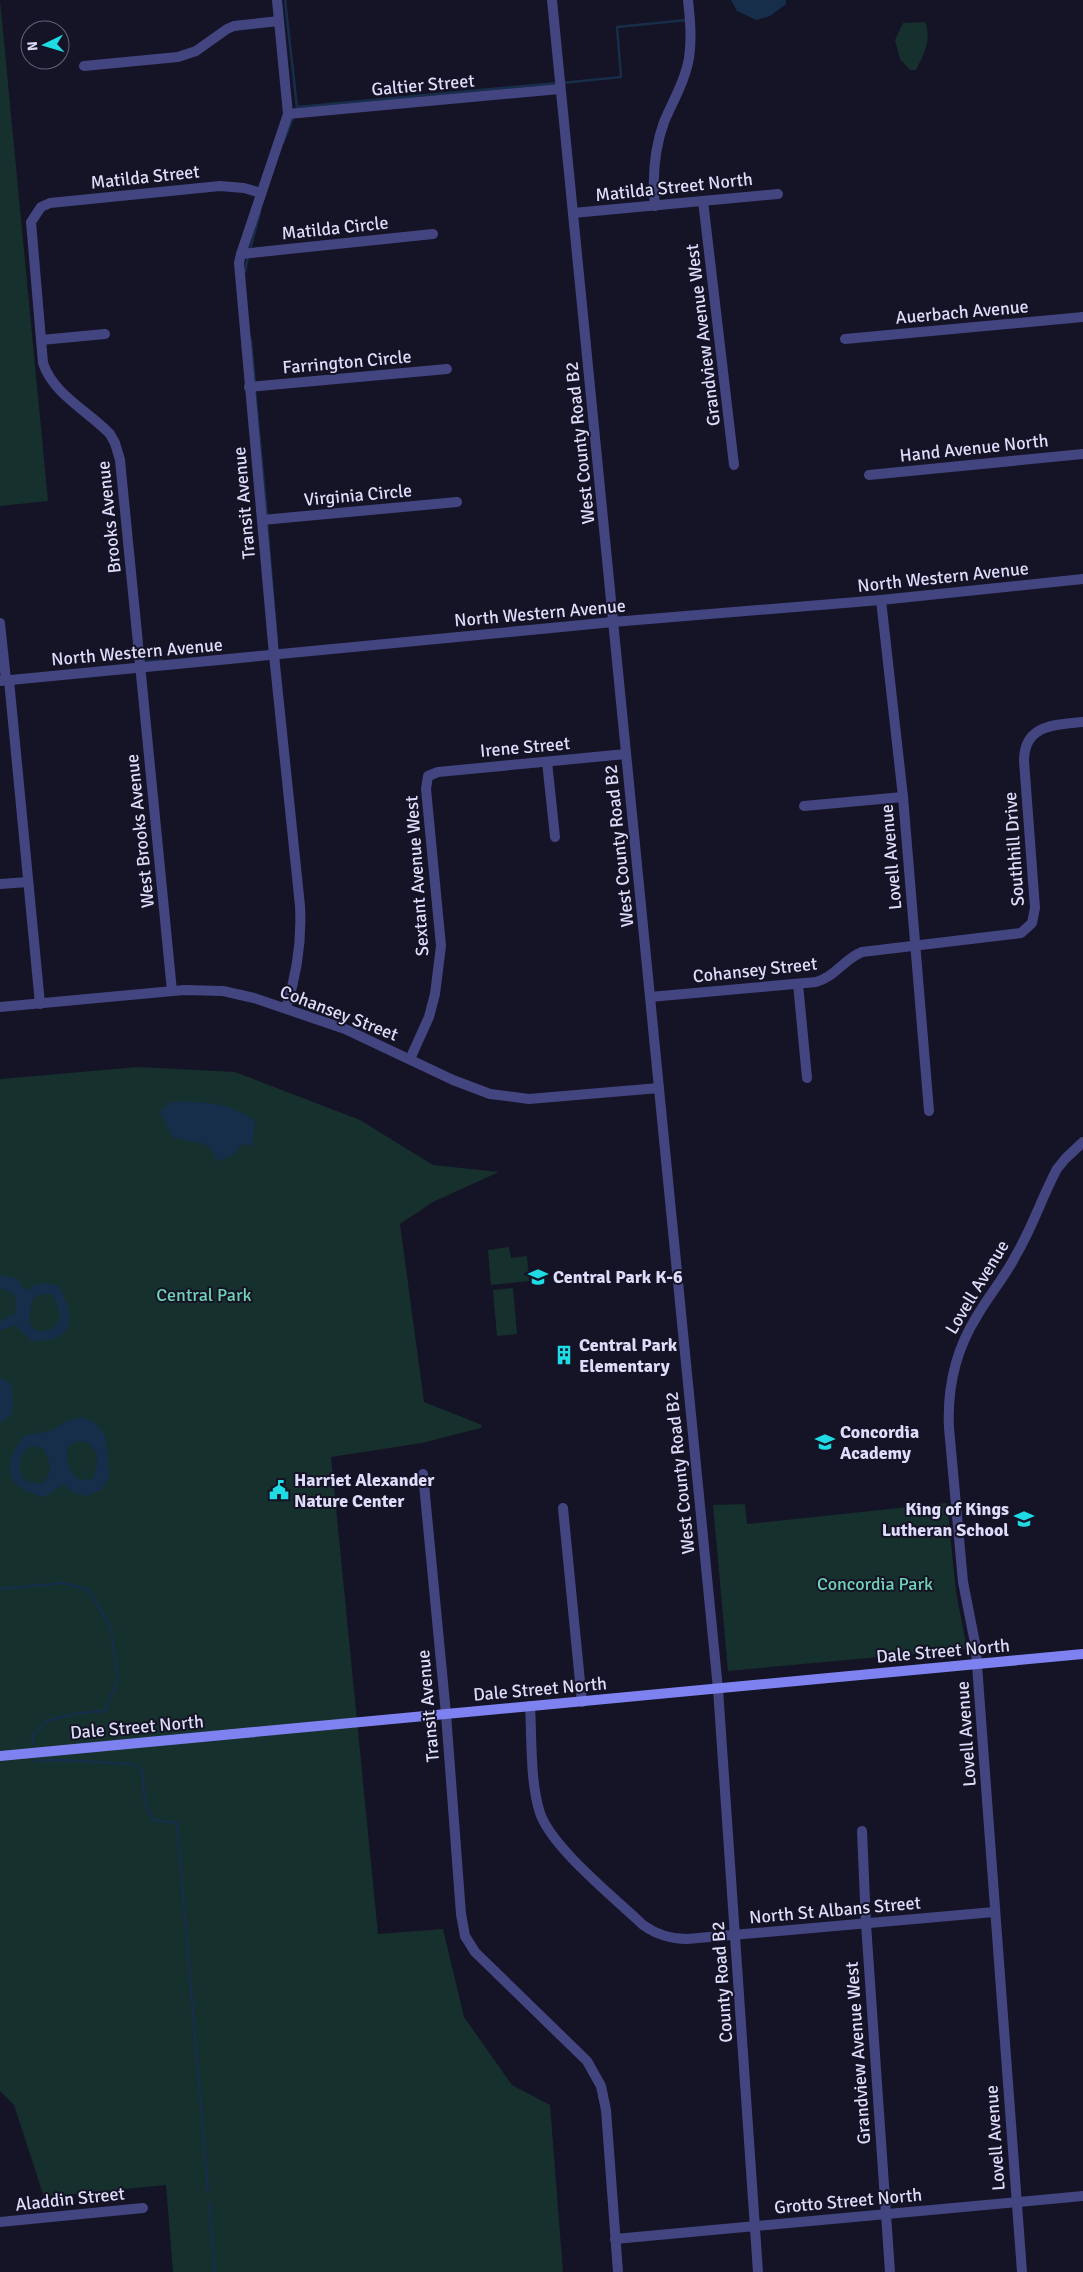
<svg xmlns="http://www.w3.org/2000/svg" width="1083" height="2272" font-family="Signika,sans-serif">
	<rect width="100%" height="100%" fill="#151326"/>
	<g fill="#16302d">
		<polygon points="0,0 48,501 0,506"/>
		<path d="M925,22c7,18 -1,32 -9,48h-6l-10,-11 -5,-19 8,-17z"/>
		<polygon points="138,1067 235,1072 360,1120 433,1165 499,1172 433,1202 400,1224 424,1402 482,1425 481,1428 422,1443 331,1457 378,1934 443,1929 464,2017 512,2085 550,2105 563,2272 173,2272 166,2185 44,2197 14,2105 0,2091 0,1079"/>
		<polygon points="509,1247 511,1258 527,1256 529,1281 491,1285 488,1250"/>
		<polygon points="513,1288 517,1334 497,1336 493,1290"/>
		<polygon points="947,1503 956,1592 967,1649 728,1671 713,1505 745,1504 747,1524"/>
	</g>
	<g fill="#172e4b" fill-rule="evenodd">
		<polygon points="731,0 786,0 786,4 770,16 756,20 737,11"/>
		<path d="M170,1102c30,-1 61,0 85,19l-3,25 -9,-2 -10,11 -16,6c-9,-19 -9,-16 -28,-20 -7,-1 -10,-4 -16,-2l-13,-27z"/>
		<path d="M0,1276l16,2 10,13c11,-9 20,-8 33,-5 18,34 16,55 -27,55l-17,-16 -15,6v-10l15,-7 1,-13 -3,-8 -13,-5zM41,1294l12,1 8,21c-6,13 -12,17 -27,14l-5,-9 3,-21z"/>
		<polygon points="0,1377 11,1384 13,1402 12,1414 0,1423"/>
		<path d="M83,1417l12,6 10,12 5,41 -8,13 -16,7 -15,-5 -7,-7 -19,13c-40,-9 -45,-30 -21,-61l29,-6 14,-9zM85,1441c16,12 14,20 8,38l-14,1c-11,-11 -13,-17 -12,-32l8,-6zM31,1446l12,2c8,13 10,23 0,36l-19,-3c-7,-15 -7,-24 7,-35z"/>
	</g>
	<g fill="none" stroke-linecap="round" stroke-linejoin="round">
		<g stroke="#172e4b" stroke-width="2.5">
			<polyline points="285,0 297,107 296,110"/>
			<polyline points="562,83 621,77 617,27 687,20"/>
			<polyline points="297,107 557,83"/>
			<polyline points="283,143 294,115"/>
			<polyline points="250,250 260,212"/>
			<polyline points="245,272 248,256"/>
			<polyline points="251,340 255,384"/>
			<polyline points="255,390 267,516"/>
			<polyline points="267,522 277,643"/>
			<polyline points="145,664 145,662 162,660"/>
			<polyline points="0,1589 63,1583 89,1590 111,1628 118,1678 105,1711 79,1713 46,1721 33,1736 33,1745"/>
			<polyline points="35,1761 60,1760 131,1764"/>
			<polyline points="135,1765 142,1770 145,1803 153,1820 177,1823 208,2191"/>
			<polyline points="209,2203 215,2272"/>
		</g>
		<g stroke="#434580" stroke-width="10">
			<path d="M277,0l11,114 -47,140 -2,9 35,392 26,251c2,36 -3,68 -14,102"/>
			<polyline points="84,66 178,57 196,51 227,29 234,26 279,21"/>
			<polyline points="288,114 560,89"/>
			<polyline points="703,201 734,465"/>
			<path d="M655,206c-3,-29 -1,-56 9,-84 9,-21 21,-41 25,-64 3,-20 1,-39 -1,-58"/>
			<polyline points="573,213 778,194"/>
			<polyline points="241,254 433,234"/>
			<polyline points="845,339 1083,317"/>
			<polyline points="41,340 105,334"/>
			<polyline points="249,387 447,369"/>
			<polyline points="869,475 1083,454"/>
			<polyline points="262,520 457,502"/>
			<polyline points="881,600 903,797 929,1111"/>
			<polyline points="0,623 6,680"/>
			<polyline points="9,680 40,1004"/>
			<polyline points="547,762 555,837"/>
			<polyline points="804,806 903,797"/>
			<polyline points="0,884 28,882"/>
			<polyline points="798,984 807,1078"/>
			<path d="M172,991l-52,-531 -5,-17 -5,-9c-22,-23 -57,-40 -67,-71l-12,-141 10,-15 9,-4 170,-17 24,2 17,5"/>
			<path d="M650,997l166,-15c19,-5 28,-23 46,-30l159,-19 11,-10 3,-15 -11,-147c0,-37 31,-36 59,-39"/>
			<polyline points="0,1007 184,990 223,991 254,998 345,1029 453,1080 490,1094 529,1099 659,1088"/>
			<polyline points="410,1059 429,1017 435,994 441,946 426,789 428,776 438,772 626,754"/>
			<polyline points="423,1474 446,1714 461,1914 465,1936 475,1952 587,2061 601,2086 606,2110 618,2272"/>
			<polyline points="563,1508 582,1702"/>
			<polyline points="977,1665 1022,2272"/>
			<path d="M530,1706c2,34 0,76 10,107 12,35 75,85 103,112 14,10 27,14 44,14l307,-27"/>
			<polyline points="862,1831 866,1924 890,2272"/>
			<polyline points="0,2222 143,2208"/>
			<polyline points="615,2239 1083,2196"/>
		</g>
		<g stroke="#434580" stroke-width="10">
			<polyline points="552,0 718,1689 758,2272"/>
			<polyline points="0,681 613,622 881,600 1083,579"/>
			<path d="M977,1665l-1,-17 -13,-66 -14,-154c-2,-41 6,-77 28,-112 12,-21 28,-39 39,-61 16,-27 26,-58 41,-86l8,-10 18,-17"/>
		</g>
		<polyline stroke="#7e82f0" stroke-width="10" points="0,1756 1083,1654"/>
	</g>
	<defs>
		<symbol id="school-bare" viewBox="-9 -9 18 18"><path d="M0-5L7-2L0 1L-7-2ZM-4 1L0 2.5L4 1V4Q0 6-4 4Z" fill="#1fdce4" stroke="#151326" stroke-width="2.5" paint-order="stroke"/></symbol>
		<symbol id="building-bare" viewBox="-9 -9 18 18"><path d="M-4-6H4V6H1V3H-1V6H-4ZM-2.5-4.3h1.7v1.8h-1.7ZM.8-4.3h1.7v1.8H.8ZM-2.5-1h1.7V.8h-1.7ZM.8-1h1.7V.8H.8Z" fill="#1fdce4" stroke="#151326" stroke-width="2.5" paint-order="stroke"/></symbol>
		<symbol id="civic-bare" viewBox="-9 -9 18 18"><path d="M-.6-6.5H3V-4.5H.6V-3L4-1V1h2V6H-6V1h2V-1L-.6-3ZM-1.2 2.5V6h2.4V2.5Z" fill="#1fdce4" stroke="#151326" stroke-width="2.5" paint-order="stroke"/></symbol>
	</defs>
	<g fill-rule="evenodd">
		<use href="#school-bare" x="524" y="1263" width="28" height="28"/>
		<use href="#building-bare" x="550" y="1341" width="28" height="28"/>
		<use href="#school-bare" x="811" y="1428" width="28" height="28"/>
		<use href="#civic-bare" x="265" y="1476" width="28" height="28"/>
		<use href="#school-bare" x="1010" y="1505" width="28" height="28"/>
	</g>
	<g text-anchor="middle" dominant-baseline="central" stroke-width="4" stroke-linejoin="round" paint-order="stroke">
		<g font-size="18" fill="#dedcfb" stroke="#151326">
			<text transform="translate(423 85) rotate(-5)">Galtier Street</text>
			<text transform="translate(145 177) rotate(-6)">Matilda Street</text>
			<text transform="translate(674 187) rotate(-6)">Matilda Street North</text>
			<text transform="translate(335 228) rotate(-6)">Matilda Circle</text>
			<text transform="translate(962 312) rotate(-5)">Auerbach Avenue</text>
			<text transform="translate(703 335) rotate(-97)">Grandview Avenue West</text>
			<text transform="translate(347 362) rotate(-5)">Farrington Circle</text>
			<text transform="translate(580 443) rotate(-96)">West County Road B2</text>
			<text transform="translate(974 448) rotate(-6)">Hand Avenue North</text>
			<text transform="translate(358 495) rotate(-5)">Virginia Circle</text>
			<text transform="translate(244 503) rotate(-95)">Transit Avenue</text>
			<text transform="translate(109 517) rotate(-96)">Brooks Avenue</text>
			<text transform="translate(943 577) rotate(-6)">North Western Avenue</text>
			<text transform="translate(540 613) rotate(-5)">North Western Avenue</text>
			<text transform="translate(137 652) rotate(-5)">North Western Avenue</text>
			<text transform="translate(525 747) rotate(-5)">Irene Street</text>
			<text transform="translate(140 831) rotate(-96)">West Brooks Avenue</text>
			<text transform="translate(619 846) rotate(-96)">West County Road B2</text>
			<text transform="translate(1014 849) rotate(-94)">Southhill Drive</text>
			<text transform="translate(891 857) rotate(-95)">Lovell Avenue</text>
			<text transform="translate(417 876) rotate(-94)">Sextant Avenue West</text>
			<text transform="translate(755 970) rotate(-6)">Cohansey Street</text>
			<text transform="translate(339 1013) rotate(21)">Cohansey Street</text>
			<text transform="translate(977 1287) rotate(-59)">Lovell Avenue</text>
			<text transform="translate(680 1473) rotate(-96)">West County Road B2</text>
			<text transform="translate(943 1651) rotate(-5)">Dale Street North</text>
			<text transform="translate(540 1689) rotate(-5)">Dale Street North</text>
			<text transform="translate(428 1706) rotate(-95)">Transit Avenue</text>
			<text transform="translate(137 1727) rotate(-5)">Dale Street North</text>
			<text transform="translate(966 1734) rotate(-94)">Lovell Avenue</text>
			<text transform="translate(835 1910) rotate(-5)">North St Albans Street</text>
			<text transform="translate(722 1982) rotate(-94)">County Road B2</text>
			<text transform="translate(858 2053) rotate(-94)">Grandview Avenue West</text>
			<text transform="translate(995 2138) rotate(-94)">Lovell Avenue</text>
			<text transform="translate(70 2199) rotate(-6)">Aladdin Street</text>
			<text transform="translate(848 2201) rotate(-5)">Grotto Street North</text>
		</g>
		<g font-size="18" font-weight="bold" fill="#dedcfb" stroke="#151326" text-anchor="start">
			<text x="553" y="1277">Central Park K-6</text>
			<text x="579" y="1345">Central Park<tspan x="579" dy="21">Elementary</tspan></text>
			<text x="840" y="1432">Concordia<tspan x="840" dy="21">Academy</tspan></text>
			<text x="294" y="1480">Harriet Alexander<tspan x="294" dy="21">Nature Center</tspan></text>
			<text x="1009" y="1509" text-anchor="end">King of Kings<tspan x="1009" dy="21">Lutheran School</tspan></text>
		</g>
		<g font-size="18" fill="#70d3b5" stroke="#151326">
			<text x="204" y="1295">Central Park</text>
			<text x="875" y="1584">Concordia Park</text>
		</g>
	</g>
	<g transform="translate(45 45) rotate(265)"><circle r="24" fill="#151326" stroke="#65637b"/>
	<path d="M0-4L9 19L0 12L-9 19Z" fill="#1fdce4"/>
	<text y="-8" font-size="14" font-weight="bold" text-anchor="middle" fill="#dedcfb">N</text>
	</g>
</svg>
